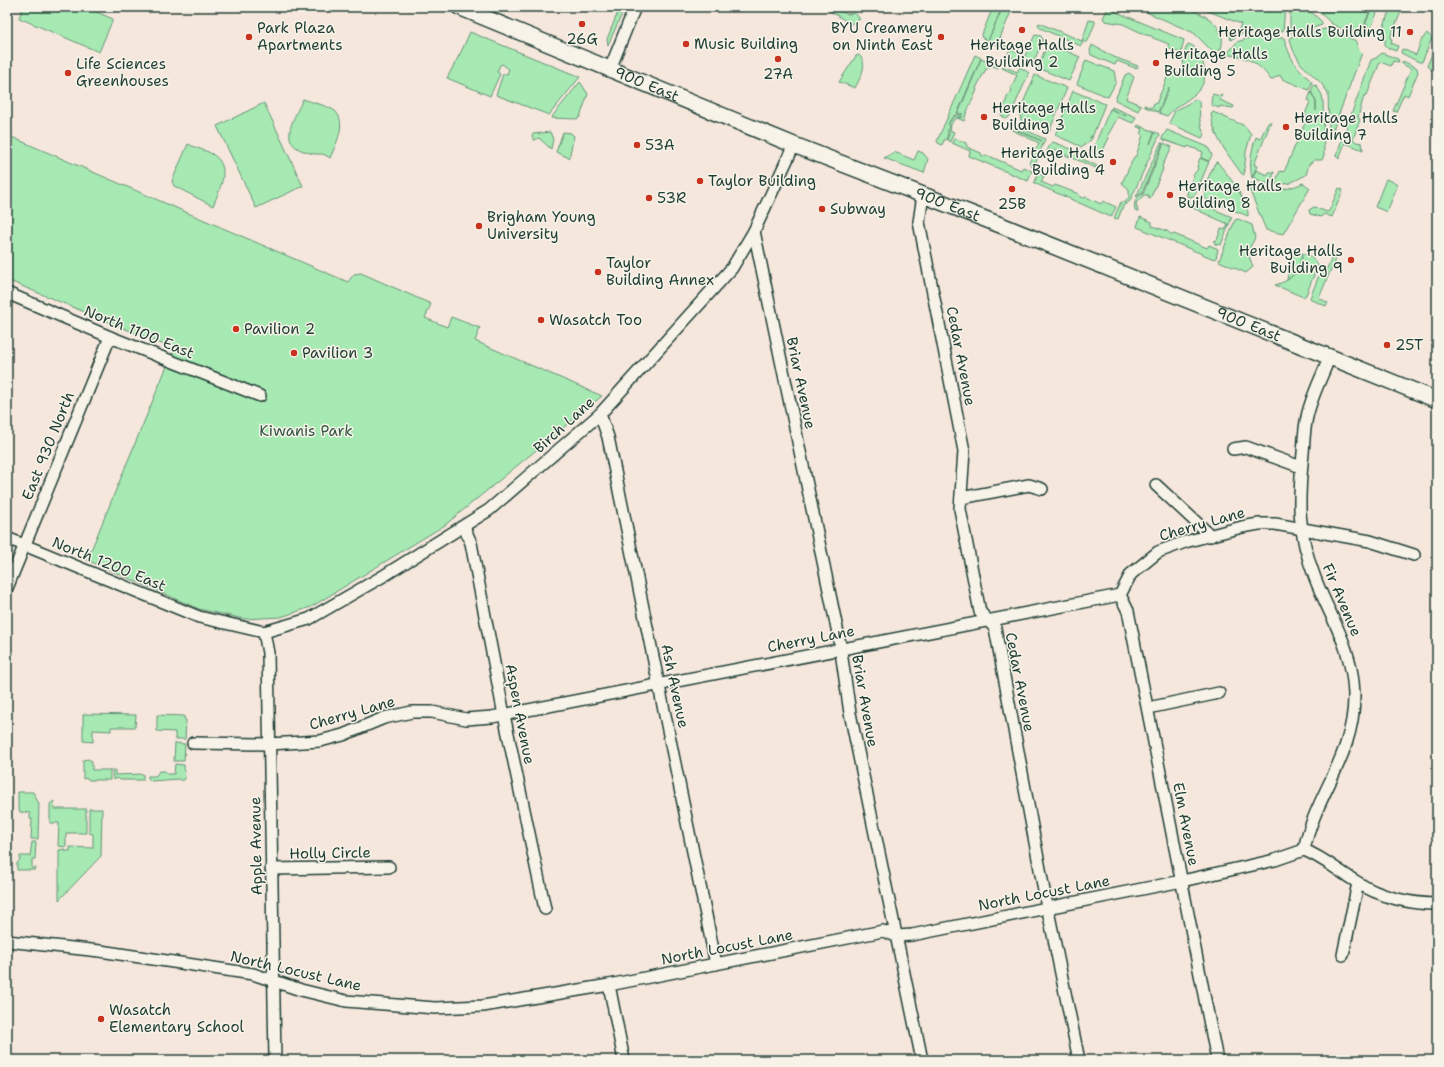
<svg xmlns="http://www.w3.org/2000/svg" width="1444" height="1067" font-family="'Shantell Sans',sans-serif">
	<rect width="100%" height="100%" fill="#f6e7dd"/>
	<filter id="ink" filterUnits="userSpaceOnUse"><feTurbulence type="fractalNoise" baseFrequency=".025" numOctaves="2"/><feDisplacementMap in="SourceGraphic" scale="8" xChannelSelector="R" yChannelSelector="G"/><feConvolveMatrix kernelMatrix="1 2 1 2 8 2 1 2 1" color-interpolation-filters="sRGB"/></filter>
	<g filter="url(#ink)">
		<g fill="#a7e9b3" stroke="#639374">
			<polygon points="23,7 85,7 113,19 99,52 19,18"/>
			<polygon points="620,7 625,7 608,45 607,39"/>
			<polygon points="993,7 1002,7 988,41 981,37"/>
			<polygon points="1003,7 1013,7 1000,38 1002,39 1000,43 1008,47 1005,48 988,41"/>
			<path d="M1135,7c14,0 32,-3 46,0 19,4 48,18 40,42l-7,4 -20,-20z"/>
			<polygon points="1198,7 1285,7 1283,31 1246,33 1239,34 1231,40 1229,34 1236,36 1241,24"/>
			<polygon points="1290,7 1306,7 1322,22 1322,25 1307,30 1290,32"/>
			<polygon points="1314,7 1371,7 1365,23 1366,28 1368,27 1366,23 1372,7 1378,10 1370,31 1363,32 1358,37 1354,36 1355,33 1354,35 1332,24"/>
			<polygon points="1391,7 1403,7 1390,38 1392,39 1391,43 1398,46 1396,51 1385,47 1385,39 1381,34"/>
			<polygon points="832,9 847,14 855,13 860,19 851,24 830,11"/>
			<polygon points="1109,9 1184,40 1181,53 1167,48 1169,44 1153,38 1152,36 1146,35 1123,24 1105,21 1103,18 1107,10"/>
			<polygon points="1089,20 1095,21 1095,23 1088,41 1086,43 1083,41 1081,46 1040,28 1038,26 1039,23 1082,41"/>
			<polygon points="1329,28 1356,41 1358,49 1362,53 1333,130 1331,132 1329,130 1328,93 1321,83 1301,64 1293,50 1290,39 1291,37"/>
			<polygon points="470,32 580,77 549,115 496,95 503,74 507,74 509,69 502,64 500,65 497,72 500,74 490,96 447,78 461,52"/>
			<polygon points="1427,33 1432,38 1422,62 1419,62 1401,53 1402,49 1416,55 1421,41"/>
			<polygon points="1035,35 1041,36 1043,40 1033,63 1029,65 1009,56 1008,54 1010,49 1025,56"/>
			<path d="M1249,38h35c7,23 11,27 28,44l-3,8 -27,-11 -2,-4 -9,5c-11,-16 -25,-25 -45,-25l11,-13z"/>
			<path d="M1188,44c7,1 12,9 14,16 12,35 -19,37 -35,56l-8,-3 10,-26 -11,25 -13,-5 -1,-2 8,3 2,-5 2,1 14,-33 3,1 -2,3 7,-1 4,-4 2,-8 -3,-2z"/>
			<polygon points="1053,45 1080,57 1069,81 1038,68 1044,52"/>
			<polygon points="1092,45 1114,57 1138,66 1138,67 1135,68 1117,61 1115,65 1091,55 1090,51"/>
			<polygon points="1437,47 1437,75 1427,66 1434,49"/>
			<polygon points="1382,53 1398,59 1399,62 1393,61 1391,66 1380,62 1367,95 1364,96 1358,117 1360,120 1353,139 1356,142 1362,143 1363,150 1345,143 1339,159 1336,156 1371,60 1376,58"/>
			<path d="M859,55c10,9 1,23 -4,33l-16,-6 17,-26z"/>
			<path d="M975,55l6,3 -24,56c-12,6 -7,16 -11,26h-2l-2,5 -4,-2 -1,-2z"/>
			<path d="M981,59l18,7 -1,2 -7,-3 -3,4h-2l-10,19 1,2 -11,24 -2,7 -7,-3 6,-1 -2,-1c-7,2 -12,8 -10,15l3,1 -4,10 -3,-2 2,-6v-11l6,-7 8,-2h-5z"/>
			<polygon points="1086,60 1114,71 1116,82 1108,97 1077,84"/>
			<polygon points="1403,61 1417,68 1418,72 1408,96 1404,94 1396,112 1393,111 1411,69 1401,63"/>
			<polygon points="1003,66 1017,72 1020,67 1029,73 1010,116 1006,119 1001,115 1008,95 1012,91 1011,88 1017,75 1002,68"/>
			<polygon points="1129,73 1134,77 1126,99 1141,105 1138,111 1115,100 1125,75"/>
			<polygon points="1035,75 1067,88 1049,132 1021,121 1020,110"/>
			<polygon points="580,82 588,94 580,117 577,119 551,118"/>
			<polygon points="1316,85 1322,95 1323,101 1324,155 1322,160 1315,160 1309,164 1306,175 1290,183 1277,185 1275,183 1280,171 1284,172 1298,139 1302,134 1301,132 1307,118 1305,114 1310,102 1308,100 1311,92 1316,102 1316,111 1316,102 1311,91 1313,86"/>
			<polygon points="1073,91 1105,104 1093,135 1089,138 1093,136 1091,140 1082,147 1055,135"/>
			<polygon points="1213,94 1219,96 1222,95 1220,100 1234,106 1233,108 1220,106 1219,108 1211,105 1212,95"/>
			<path d="M303,99c8,3 26,7 32,12 13,12 0,35 -5,47 -10,-7 -9,-2 -20,-5 -35,-8 -16,-34 -7,-54z"/>
			<polygon points="1196,99 1199,101 1200,121 1204,135 1202,138 1169,123 1175,111"/>
			<polygon points="264,103 303,186 256,208 217,126"/>
			<polygon points="1112,107 1136,117 1133,123 1118,117 1108,135 1109,138 1100,156 1094,156 1092,151 1110,109 1126,116 1111,109"/>
			<path d="M1213,112l32,14 6,8 -5,18 -2,23 -3,-2c-13,-19 -27,-34 -30,-59z"/>
			<path d="M1270,122h1l-17,43 3,1 -5,12c-3,-15 -1,-27 4,-41l4,2 8,-16z"/>
			<polygon points="1138,125 1154,132 1150,144 1155,132 1160,134 1130,201 1123,206 1118,219 1114,218 1121,202 1125,203 1129,197 1129,189 1122,183 1134,157 1136,156 1143,135 1141,134 1143,129 1137,127"/>
			<polygon points="1019,127 1045,139 1034,167 1032,167 1034,161 1032,166 1029,163 1039,143 1010,129 1011,128 1042,141 1018,130"/>
			<polygon points="1167,130 1208,147 1212,155 1209,161 1201,158 1203,152 1188,146 1187,148 1164,140 1162,138"/>
			<polygon points="550,132 553,139 551,149 539,138 534,140 532,136 533,134"/>
			<polygon points="563,132 571,133 574,136 569,158 556,152"/>
			<polygon points="7,135 348,282 354,274 361,273 431,304 425,318 447,327 451,317 480,328 475,341 602,396 445,525 311,607 281,617 244,619 199,609 87,560 174,349 7,280"/>
			<polygon points="954,138 966,143 967,147 981,153 982,156 989,156 1021,170 1023,167 1032,171 1028,181 969,156 970,151 952,143"/>
			<polygon points="1053,142 1079,152 1077,156 1097,166 1096,168 1054,150 1051,155 1046,153 1051,143"/>
			<polygon points="1161,143 1163,143 1142,193 1136,197"/>
			<path d="M1164,143l8,4 -10,19 1,3 -13,30 -2,-1 1,-3h-5l-8,8 2,9 -3,-1c-2,-8 1,-14 8,-17z"/>
			<path d="M188,144c6,3 12,5 18,7 28,11 15,35 7,55l-39,-20 -2,-5z"/>
			<polygon points="918,151 923,153 928,159 924,173 884,158 894,152 914,160"/>
			<polygon points="1200,158 1209,162 1195,195 1191,197 1187,196 1187,193 1194,174 1198,169 1197,167"/>
			<path d="M1217,162c9,9 33,42 31,54l-43,-17 -1,-12 11,-24z"/>
			<polygon points="1256,170 1267,175 1269,172 1274,172 1271,183 1264,183 1253,177"/>
			<polygon points="1038,174 1044,176 1041,182 1053,187 1055,185 1079,194 1080,197 1084,198 1086,197 1101,204 1103,201 1116,207 1111,217 1034,183"/>
			<polygon points="1386,179 1398,184 1387,212 1375,207"/>
			<path d="M1250,183c22,9 32,9 53,0l7,5 -27,46 -17,-4 -18,-44z"/>
			<polygon points="1339,188 1343,190 1332,217 1324,214 1321,217 1310,214 1309,210 1314,207 1327,212 1329,211"/>
			<polygon points="1185,201 1203,209 1204,205 1232,217 1221,245 1215,244 1214,241 1217,240 1221,229 1225,230 1228,224 1184,204"/>
			<polygon points="1140,217 1152,222 1152,226 1167,231 1172,235 1174,234 1207,248 1209,245 1218,249 1216,258 1214,259 1137,227"/>
			<polygon points="1238,219 1252,225 1255,238 1250,247 1249,256 1253,267 1246,273 1219,261 1235,220"/>
			<path d="M1293,249l9,4c-1,11 -5,20 -15,27 1,-12 8,-19 6,-31z"/>
			<path d="M1302,253l8,3 8,9 -12,30 -3,2 -28,-12c16,-4 27,-15 27,-32z"/>
			<polygon points="1334,254 1337,255 1319,298 1328,303 1326,306 1312,300 1310,298 1322,268 1326,270"/>
			<polygon points="85,714 136,715 135,727 111,727 111,731 93,730 93,742 83,741 83,715"/>
			<polygon points="157,715 184,716 184,719 186,720 185,739 175,739 175,732 157,731"/>
			<polygon points="175,743 185,744 184,761 174,761"/>
			<polygon points="88,759 92,761 92,770 110,770 110,780 89,780 87,778 83,779 83,760"/>
			<polygon points="175,764 184,765 185,779 182,781 179,779 151,781 148,778 148,776 156,776 159,771 165,771 167,774 174,774"/>
			<polygon points="112,770 115,770 115,775 143,774 143,780 120,780 118,778 113,780"/>
			<polygon points="18,792 33,792 39,804 38,839 31,839 32,819 30,819 30,813 20,812 18,806"/>
			<polygon points="54,801 54,809 86,809 86,833 66,833 66,847 58,846 59,823 50,823 50,804"/>
			<polygon points="89,809 102,809 101,856 59,900 59,850 65,849 65,851 70,851 70,847 93,848 93,834 89,833"/>
			<polygon points="32,842 36,842 35,859 32,859 32,868 36,868 35,870 17,870 17,863 20,860 20,856 30,856"/>
		</g>
		<g fill="none" stroke-linecap="round" stroke-linejoin="round">
			<defs>
				<g id="street">
					<polyline points="610,69 635,7"/>
					<polyline points="923,195 919,222 964,451 960,509 980,612 995,628 1045,896 1079,1060"/>
					<polyline points="754,231 839,638 850,713 922,1060"/>
					<polyline points="7,293 110,337 260,396"/>
					<polyline points="600,414 608,437 716,964"/>
					<polyline points="1233,449 1246,447 1301,467"/>
					<polyline points="1156,485 1211,536"/>
					<polyline points="961,498 1029,485 1042,489"/>
					<polyline points="464,527 471,543 504,715 545,909"/>
					<polyline points="7,538 199,617 264,632"/>
					<polyline points="7,588 110,337"/>
					<polyline points="1120,595 1128,611 1217,1060"/>
					<polyline points="264,632 309,619 385,575 489,510 600,414 732,268 754,231 794,145"/>
					<polyline points="264,632 268,653 275,1060"/>
					<polyline points="1148,708 1219,693"/>
					<polyline points="193,743 269,744 320,741 343,735 384,718 412,712 432,712 466,719 492,717 1120,595 1131,574 1158,552 1185,542 1242,527 1259,524 1275,524 1370,541 1414,555"/>
					<path d="M1304,850c11,-56 51,-93 50,-156 -2,-49 -23,-74 -39,-116 -18,-47 -17,-76 -12,-125 1,-11 1,-24 4,-36 4,-20 15,-40 22,-59"/>
					<polyline points="271,869 389,867"/>
					<path d="M7,941l93,10 153,23 48,16 45,11 89,7 48,-2 126,-21 274,-54 14,5 15,-1 270,-54 93,-21 29,-10c20,8 34,21 53,32 22,15 54,22 80,22"/>
					<polyline points="1343,955 1358,883"/>
					<polyline points="609,985 624,1060"/>
				</g>
				<g id="secondary">
					<path id="s1" d="M459,7l335,138 209,81 434,174"/>
				</g>
			</defs>
			<use href="#street" stroke="#1f3d34" stroke-width="14"/>
			<use href="#secondary" stroke="#1f3d34" stroke-width="18"/>
			<use href="#street" stroke="#f7f3e8" stroke-width="11"/>
			<use href="#secondary" stroke="#f7f3e8" stroke-width="15"/>
		</g>
	</g>
	<g fill="#c8321e" stroke="#f7f3e8" stroke-width="1.5">
		<circle cx="582" cy="24" r="4"/>
		<circle cx="1022" cy="30" r="4"/>
		<circle cx="1410" cy="32" r="4"/>
		<circle cx="249" cy="37" r="4"/>
		<circle cx="941" cy="37" r="4"/>
		<circle cx="686" cy="44" r="4"/>
		<circle cx="778" cy="59" r="4"/>
		<circle cx="1156" cy="63" r="4"/>
		<circle cx="68" cy="73" r="4"/>
		<circle cx="984" cy="117" r="4"/>
		<circle cx="1286" cy="127" r="4"/>
		<circle cx="637" cy="145" r="4"/>
		<circle cx="1113" cy="162" r="4"/>
		<circle cx="700" cy="181" r="4"/>
		<circle cx="1012" cy="189" r="4"/>
		<circle cx="1170" cy="195" r="4"/>
		<circle cx="649" cy="198" r="4"/>
		<circle cx="822" cy="209" r="4"/>
		<circle cx="479" cy="226" r="4"/>
		<circle cx="1351" cy="260" r="4"/>
		<circle cx="598" cy="272" r="4"/>
		<circle cx="541" cy="320" r="4"/>
		<circle cx="236" cy="329" r="4"/>
		<circle cx="1387" cy="345" r="4"/>
		<circle cx="294" cy="353" r="4"/>
		<circle cx="101" cy="1019" r="4"/>
	</g>
	<g text-anchor="middle" dominant-baseline="central" stroke-width="3" stroke-linejoin="round" paint-order="stroke">
		<g font-size="15" fill="#1f3d34" stroke="#f7f3e8" text-anchor="start">
			<text x="257" y="28">Park Plaza<tspan x="257" dy="17">Apartments</tspan></text>
			<text x="933" y="28" text-anchor="end">BYU Creamery<tspan x="933" dy="17">on Ninth East</tspan></text>
			<text x="1402" y="32" text-anchor="end">Heritage Halls Building 11</text>
			<text x="582" y="39" text-anchor="middle">26G</text>
			<text x="694" y="44">Music Building</text>
			<text x="1022" y="45" text-anchor="middle">Heritage Halls<tspan x="1022" dy="17">Building 2</tspan></text>
			<text x="1164" y="54">Heritage Halls<tspan x="1164" dy="17">Building 5</tspan></text>
			<text x="76" y="64">Life Sciences<tspan x="76" dy="17">Greenhouses</tspan></text>
			<text x="778" y="74" text-anchor="middle">27A</text>
			<text x="992" y="108">Heritage Halls<tspan x="992" dy="17">Building 3</tspan></text>
			<text x="1294" y="118">Heritage Halls<tspan x="1294" dy="17">Building 7</tspan></text>
			<text x="645" y="145">53A</text>
			<text x="1105" y="153" text-anchor="end">Heritage Halls<tspan x="1105" dy="17">Building 4</tspan></text>
			<text x="708" y="181">Taylor Building</text>
			<text x="1178" y="186">Heritage Halls<tspan x="1178" dy="17">Building 8</tspan></text>
			<text x="657" y="198">53R</text>
			<text x="1012" y="204" text-anchor="middle">25B</text>
			<text x="830" y="209">Subway</text>
			<text x="487" y="217">Brigham Young<tspan x="487" dy="17">University</tspan></text>
			<text x="1343" y="251" text-anchor="end">Heritage Halls<tspan x="1343" dy="17">Building 9</tspan></text>
			<text x="606" y="263">Taylor<tspan x="606" dy="17">Building Annex</tspan></text>
			<text x="549" y="320">Wasatch Too</text>
			<text x="244" y="329">Pavilion 2</text>
			<text x="1395" y="345">25T</text>
			<text x="302" y="353">Pavilion 3</text>
			<text x="109" y="1010">Wasatch<tspan x="109" dy="17">Elementary School</tspan></text>
		</g>
		<g font-size="15" fill="#1f3d34" stroke="#f7f3e8">
			<text stroke="none"><textPath href="#s1" startOffset="203">900 East</textPath></text>
			<text stroke="none"><textPath href="#s1" startOffset="527">900 East</textPath></text>
			<text stroke="none"><textPath href="#s1" startOffset="851">900 East</textPath></text>
			<text transform="translate(139 332) rotate(22)">North 1100 East</text>
			<text transform="translate(961 356) rotate(79)">Cedar Avenue</text>
			<text transform="translate(801 383) rotate(78)">Briar Avenue</text>
			<text transform="translate(564 425) rotate(-42)">Birch Lane</text>
			<text transform="translate(48 446) rotate(-68)">East 930 North</text>
			<text transform="translate(1202 524) rotate(-16)">Cherry Lane</text>
			<text transform="translate(109 564) rotate(22)">North 1200 East</text>
			<text transform="translate(1342 600) rotate(67)">Fir Avenue</text>
			<text transform="translate(811 639) rotate(-11)">Cherry Lane</text>
			<text transform="translate(1020 682) rotate(79)">Cedar Avenue</text>
			<text transform="translate(675 686) rotate(78)">Ash Avenue</text>
			<text transform="translate(865 701) rotate(80)">Briar Avenue</text>
			<text transform="translate(352 713) rotate(-16)">Cherry Lane</text>
			<text transform="translate(520 714) rotate(79)">Aspen Avenue</text>
			<text transform="translate(1186 824) rotate(79)">Elm Avenue</text>
			<text transform="translate(256 846) rotate(-91)">Apple Avenue</text>
			<text transform="translate(330 853) rotate(-1)">Holly Circle</text>
			<text transform="translate(1044 893) rotate(-11)">North Locust Lane</text>
			<text transform="translate(727 947) rotate(-11)">North Locust Lane</text>
			<text transform="translate(296 971) rotate(13)">North Locust Lane</text>
		</g>
		<g font-size="15" fill="#335747" stroke="#f7f3e8">
			<text x="306" y="431">Kiwanis Park</text>
		</g>
	</g>
	<rect width="1444" height="1067" fill="none" stroke="#f7f3e8" stroke-width="24"/>
	<rect x="12" y="12" width="1420" height="1043" fill="none" stroke="#1f3d34" stroke-width="1.5" filter="url(#ink)"/>
</svg>
